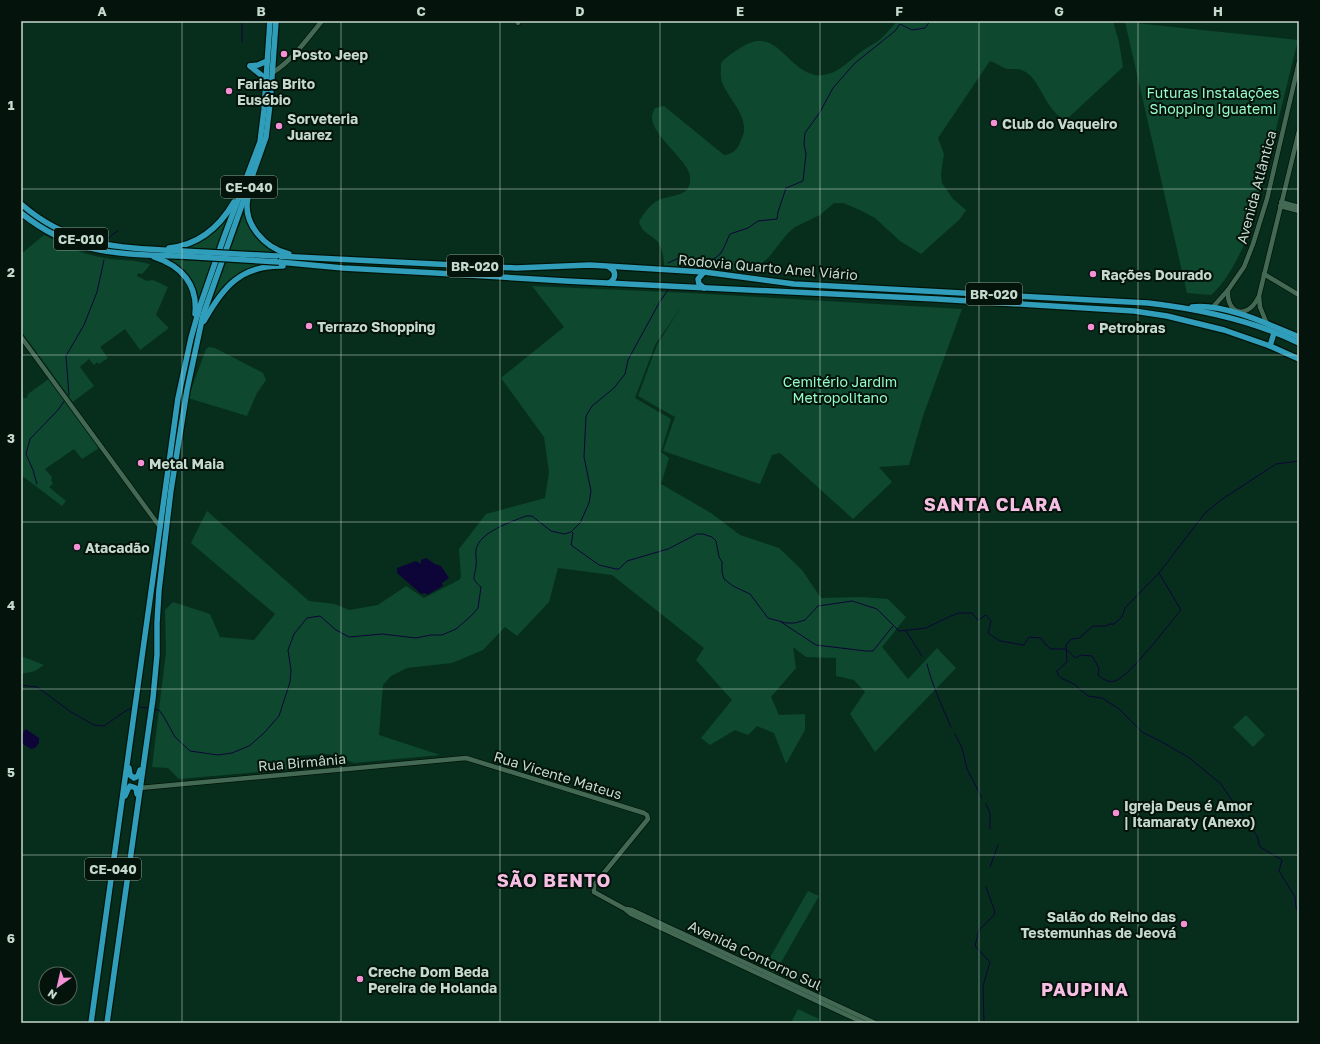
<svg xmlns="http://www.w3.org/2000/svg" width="1320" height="1044" font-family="'Golos Text',sans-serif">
	<rect width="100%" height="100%" fill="#072e1d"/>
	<g fill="#0d482f">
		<path d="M897,21h216l6,21 4,25 -56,52c-15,-1 -25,-29 -33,-39 -4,-6 -11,-11 -18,-11 -3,0 -6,0 -9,0 -6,-2 -11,-6 -17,-8l-52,77 6,16 -3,19 1,10 11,16 13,11 -6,9 -39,35 -21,-13 -25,-23 -15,-8 -17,-7h-9l-14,12 -25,12 -8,7 -18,23 -8,7 -8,5 -8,2 -81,-5c0,-8 -2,-19 -7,-25 -9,-9 -13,-6 -18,-19 4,-8 10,-16 18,-21 12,-7 35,-2 33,-24 0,-4 -3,-9 -6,-13 -8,-12 -33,-33 -32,-47 0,-3 2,-7 3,-9l9,-2 60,49c11,-2 13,-5 17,-15 1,-3 3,-6 3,-9 2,-18 -17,-34 -22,-49 -2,-6 -1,-13 -1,-19 6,-7 13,-11 21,-16 34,-22 44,22 73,28 7,1 15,-1 21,-4 10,-6 19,-15 29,-22 4,-3 9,-5 13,-8 7,-5 13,-13 19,-20z"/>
		<path d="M1125,22l173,18 -47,190c-11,23 -21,48 -40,65l-24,-2z"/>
		<path d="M246,208c7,22 9,32 31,45l-47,-3z"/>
		<polygon points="228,219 216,249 183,248 210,235"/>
		<path d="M44,235c16,8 33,17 51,21 18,5 37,3 55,8 -2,5 -5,6 -8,10l-4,-1 -1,3 10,5 6,-1 15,7 -12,28 13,13 -29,22 -15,-21 -25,18 8,11 -9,6 -2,-2 -3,3 -5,-6 -9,8 14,19 -21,16 -52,-71v-77z"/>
		<polygon points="165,259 213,262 198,305 196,292"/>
		<path d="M226,262l40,2c-30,9 -36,16 -55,40z"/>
		<polygon points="532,286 690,293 962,309 923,416 909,465 879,467 892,482 853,519 780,453 772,455 760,484 663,451 675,417 638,396 657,345 681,307 655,345 635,398 671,419 661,452 669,458 661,484 711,513 740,535 779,548 802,570 821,598 861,597 888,599 906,617 882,647 908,679 937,648 956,668 875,752 850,714 865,692 854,680 836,676 836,658 806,657 793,647 796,668 771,697 779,715 805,714 805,730 786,764 774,733 757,726 748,735 735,730 710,745 701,738 732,700 696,660 704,648 612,575 558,568 549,602 517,636 505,627 483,650 452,663 407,668 391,676 383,685 379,735 440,755 354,763 329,754 292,756 303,768 179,779 168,768 152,767 166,652 165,610 173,602 210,614 220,637 254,640 275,614 191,543 207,511 309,601 335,604 349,610 378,605 406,586 424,598 459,580 461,577 459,549 486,514 545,498 549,472 544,437 501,378 564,327"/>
		<polygon points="209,347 215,348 263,373 266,380 257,393 247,416 188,398 206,349"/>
		<polygon points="50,378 99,448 82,459 74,449 45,469 52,477 51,480 53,484 49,487 66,501 62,506 21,475 21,386 23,392 23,398 27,398 28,394"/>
		<polygon points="21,656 44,665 35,671 21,674"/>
		<polygon points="1246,715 1265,735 1253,747 1233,727"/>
		<polygon points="808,891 819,896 775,973 764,968"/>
		<polygon points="798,1009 819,1019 817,1023 791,1023"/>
	</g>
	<g fill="#0d0537">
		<polygon points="426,558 435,564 441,566 449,578 442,583 443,586 427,595 425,593 421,594 397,573 397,568 416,561 421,564 421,560"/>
		<polygon points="26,729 39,738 39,743 35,748 31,749 21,743 23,732"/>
	</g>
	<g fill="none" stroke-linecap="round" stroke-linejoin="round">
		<g stroke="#0d0537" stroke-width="1">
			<polyline points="242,42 242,21"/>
			<polyline points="108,239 113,234 118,231"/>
			<path d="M668,263l13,-6c13,6 28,8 39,-3 4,-5 7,-14 10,-20l18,-6 10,-7 19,-2 1,-7 8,-24 17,-7 3,-27 -2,-10 1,-11 15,-21 13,-24 22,-25 40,-32 5,-7 12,6 13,-2 5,-7"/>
			<polyline points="69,395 66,356 84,325 97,292 104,260"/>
			<polyline points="1299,461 1276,464 1221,500 1205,513 1159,573 1125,608 1122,617 1114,624 1110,624 1106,626 1093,626 1079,638 1072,639 1069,641 1066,645 1067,662 1057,671 1058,675 1061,678 1074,684 1088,696 1102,698 1119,709 1142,732 1162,742 1188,757 1220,783 1257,836 1260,847 1282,860 1279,871 1295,897 1296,907 1299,915"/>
			<polyline points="37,484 33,470 26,454 30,439 58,410 65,400"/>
			<path d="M572,532l1,1 -2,12 28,20 17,4h3l8,-8 41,-12 29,-15h6l9,3 4,4 3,16 3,5v10l2,7 9,7 17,8 18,24 18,5h9l10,-3 13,-14 34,-5 25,8 22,22 27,-3 25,-12 8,-3h13l6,7 8,-5 5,6 -3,12 12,8 24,4 5,-8 12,1 5,7 5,4h15l9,9 6,-3 11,1 7,12 -1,7c5,4 10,8 17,6 16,-6 53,-56 66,-71l-22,-37"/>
			<polyline points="781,622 816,645 866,651 873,651 893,626"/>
			<polyline points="906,631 922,656"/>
			<path d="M927,664c5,21 15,42 24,63"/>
			<polyline points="21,685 37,687 71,712 94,725 104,726 127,710 133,707"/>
			<polyline points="138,707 148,708"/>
			<path d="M153,709l6,1 5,7 11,20 15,14 28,4 14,-2 17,-7 14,-12 16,-18 11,-34 1,-12 -3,-20 6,-16 13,-16 13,-2 16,14 13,7 33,-3 34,4 15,-3h11l14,-6 15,-13 7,-8 3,-21c-11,-9 -6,-10 -5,-21 1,-6 -1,-11 0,-16 3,-18 35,-28 50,-34h6l19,15 13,3 7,-2 9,-9 9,-20 2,-12 -7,-34 2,-41 6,-10 22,-18 11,-14 3,-14 31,-57 9,-13"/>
			<polyline points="955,734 962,748 967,769 982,798"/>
			<polyline points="986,804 990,813 990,829"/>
			<polyline points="990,867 998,845"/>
			<polyline points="984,1023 983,986 990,962 975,946 979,930 994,915 995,912 986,887"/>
		</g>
		<defs>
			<g id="secondary">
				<polyline points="517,21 518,23"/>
				<path d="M272,73c20,-12 35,-34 50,-52"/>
				<polyline points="1281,202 1299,207"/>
				<polyline points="1280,206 1299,211"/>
				<polyline points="1264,274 1299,295"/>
				<path d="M1228,290c-2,23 18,31 30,8"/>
				<polyline points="1213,307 1228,290 1244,267 1253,244 1267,199 1299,62"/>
				<polyline points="1267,324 1260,307 1259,296 1299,131"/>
				<polyline points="21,337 160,527"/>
				<polyline points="140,788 466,758 644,813 647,815 648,819 594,885 594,892 625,909 631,914 864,1023"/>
				<polyline points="626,909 632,910 875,1023"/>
			</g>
			<g id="highway">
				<polyline points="250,66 266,79"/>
				<polyline points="250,66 258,65 267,61"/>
				<path d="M248,197c-6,27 17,51 41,57"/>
				<path d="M21,204c49,43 99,44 161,47"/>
				<path d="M21,213c52,42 97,41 160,43"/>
				<path d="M169,248c30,-3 51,-22 65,-46"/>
				<path d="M276,256l240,12 74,-3 114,7 90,12 354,19c52,6 104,17 151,40"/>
				<path d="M154,257c28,9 44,28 41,57"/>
				<polyline points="279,262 343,268 436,273 566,281 936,299 1134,311 1167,316 1224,330 1270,346 1299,359"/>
				<path d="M609,283c7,-4 8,-12 0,-16"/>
				<polyline points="704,288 699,284 698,279 704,272"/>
				<path d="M1192,307c32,-4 78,18 107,30"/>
				<path d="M204,321c19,-34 37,-56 79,-55"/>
				<polyline points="1270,346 1274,333"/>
				<polyline points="129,768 130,775 134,778 138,776 140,770"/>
				<polyline points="125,796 128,789 130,786 136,788 137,794"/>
				<polyline points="91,1023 178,398 191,338 200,306 224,237 260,142 264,110 270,21"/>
				<polyline points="107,1023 153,698 157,655 157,623 159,590 171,490 187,390 203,315 266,137 270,104 276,21"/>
			</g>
		</defs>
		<use href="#secondary" stroke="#001508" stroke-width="6"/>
		<use href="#highway" stroke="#001508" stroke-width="8"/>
		<use href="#secondary" stroke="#436954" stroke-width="4.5"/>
		<use href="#highway" stroke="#309dba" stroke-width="5.5"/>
		<defs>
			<g id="highway-bridge">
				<polyline points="182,251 276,256"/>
				<polyline points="181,256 279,262"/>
			</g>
		</defs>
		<use href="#highway-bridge" stroke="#001508" stroke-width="8" stroke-linecap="butt"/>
		<use href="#highway-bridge" stroke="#309dba" stroke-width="5.5"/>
	</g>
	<path fill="none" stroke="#c5d9cd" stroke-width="1" stroke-opacity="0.55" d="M182,21v1002M341,21v1002M500,21v1002M660,21v1002M820,21v1002M979,21v1002M1138,21v1002M21,189h1278M21,355h1278M21,522h1278M21,689h1278M21,855h1278"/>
	<g fill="#f491d4" stroke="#04130b" stroke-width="1.5">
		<circle cx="284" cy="54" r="4"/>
		<circle cx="229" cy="91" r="4"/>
		<circle cx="994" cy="123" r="4"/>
		<circle cx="279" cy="126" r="4"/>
		<circle cx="1093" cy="274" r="4"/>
		<circle cx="309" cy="326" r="4"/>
		<circle cx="1091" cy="327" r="4"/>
		<circle cx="141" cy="463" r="4"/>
		<circle cx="77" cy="547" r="4"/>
		<circle cx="1116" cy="813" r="4"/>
		<circle cx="1184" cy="924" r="4"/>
		<circle cx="360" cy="979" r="4"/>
	</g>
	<g text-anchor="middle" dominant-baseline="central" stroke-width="4" stroke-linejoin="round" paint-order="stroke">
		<g fill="#04130b" stroke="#8b9e93" stroke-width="1">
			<rect x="221" y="176" width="56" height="22" rx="3"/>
			<rect x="54" y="228" width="54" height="22" rx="3"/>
			<rect x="447" y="255" width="56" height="22" rx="3"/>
			<rect x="966" y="283" width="56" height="22" rx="3"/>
			<rect x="85" y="858" width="56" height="22" rx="3"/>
		</g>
		<g font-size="13" font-weight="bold" fill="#c5d9cd">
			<text x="249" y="187">CE-040</text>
			<text x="81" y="239">CE-010</text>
			<text x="475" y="266">BR-020</text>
			<text x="994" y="294">BR-020</text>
			<text x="113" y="869">CE-040</text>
		</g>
		<g font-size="14" font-weight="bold" fill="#c5d9cd" stroke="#04130b" text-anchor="start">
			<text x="292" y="54">Posto Jeep</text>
			<text x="237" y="83">Farias Brito<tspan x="237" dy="16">Eusébio</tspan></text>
			<text x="287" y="118">Sorveteria<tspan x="287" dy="16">Juarez</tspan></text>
			<text x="1002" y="123">Club do Vaqueiro</text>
			<text x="1101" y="274">Rações Dourado</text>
			<text x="317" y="326">Terrazo Shopping</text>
			<text x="1099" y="327">Petrobras</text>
			<text x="149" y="463">Metal Maia</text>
			<text x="85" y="547">Atacadão</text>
			<text x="1124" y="805">Igreja Deus é Amor<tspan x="1124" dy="16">| Itamaraty (Anexo)</tspan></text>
			<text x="1176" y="916" text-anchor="end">Salão do Reino das<tspan x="1176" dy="16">Testemunhas de Jeová</tspan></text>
			<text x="368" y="971">Creche Dom Beda<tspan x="368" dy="16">Pereira de Holanda</tspan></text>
		</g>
		<g font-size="14" fill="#97fbc7" stroke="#04130b">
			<text x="1213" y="92">Futuras Instalações<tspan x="1213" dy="16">Shopping Iguatemi</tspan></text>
			<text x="840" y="381">Cemitério Jardim<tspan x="840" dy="16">Metropolitano</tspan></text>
		</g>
		<g font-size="14" fill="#c5d9cd" stroke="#04130b">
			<text transform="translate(1256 187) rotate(-75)">Avenida Atlântica</text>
			<text transform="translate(768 267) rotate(5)">Rodovia Quarto Anel Viário</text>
			<text transform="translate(302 762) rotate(-5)">Rua Birmânia</text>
			<text transform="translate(558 775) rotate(17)">Rua Vicente Mateus</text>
			<text transform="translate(755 955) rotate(25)">Avenida Contorno Sul</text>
		</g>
		<g font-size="18" font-weight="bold" letter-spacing="1" fill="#f7bfe3" stroke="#04130b">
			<text x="993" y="504">SANTA CLARA</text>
			<text x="554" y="880">SÃO BENTO</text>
			<text x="1085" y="989">PAUPINA</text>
		</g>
	</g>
	<rect width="1320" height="1044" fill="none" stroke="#04130b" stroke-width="44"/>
	<g transform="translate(58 986) rotate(214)"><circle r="19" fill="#04130b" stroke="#516259"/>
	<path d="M0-3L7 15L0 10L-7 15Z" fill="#f491d4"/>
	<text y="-6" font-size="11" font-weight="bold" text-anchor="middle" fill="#c5d9cd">N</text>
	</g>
	<rect x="22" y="22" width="1276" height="1000" fill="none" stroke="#c5d9cd" stroke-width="1.5"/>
	<g font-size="13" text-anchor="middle" font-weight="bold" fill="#c5d9cd">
		<text x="102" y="16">A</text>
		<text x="261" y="16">B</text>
		<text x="421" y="16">C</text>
		<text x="580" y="16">D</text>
		<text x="740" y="16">E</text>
		<text x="899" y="16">F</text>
		<text x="1059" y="16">G</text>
		<text x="1218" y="16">H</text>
		<text x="11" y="110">1</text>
		<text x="11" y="277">2</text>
		<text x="11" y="443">3</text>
		<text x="11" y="610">4</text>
		<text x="11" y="777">5</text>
		<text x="11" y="943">6</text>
	</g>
</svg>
